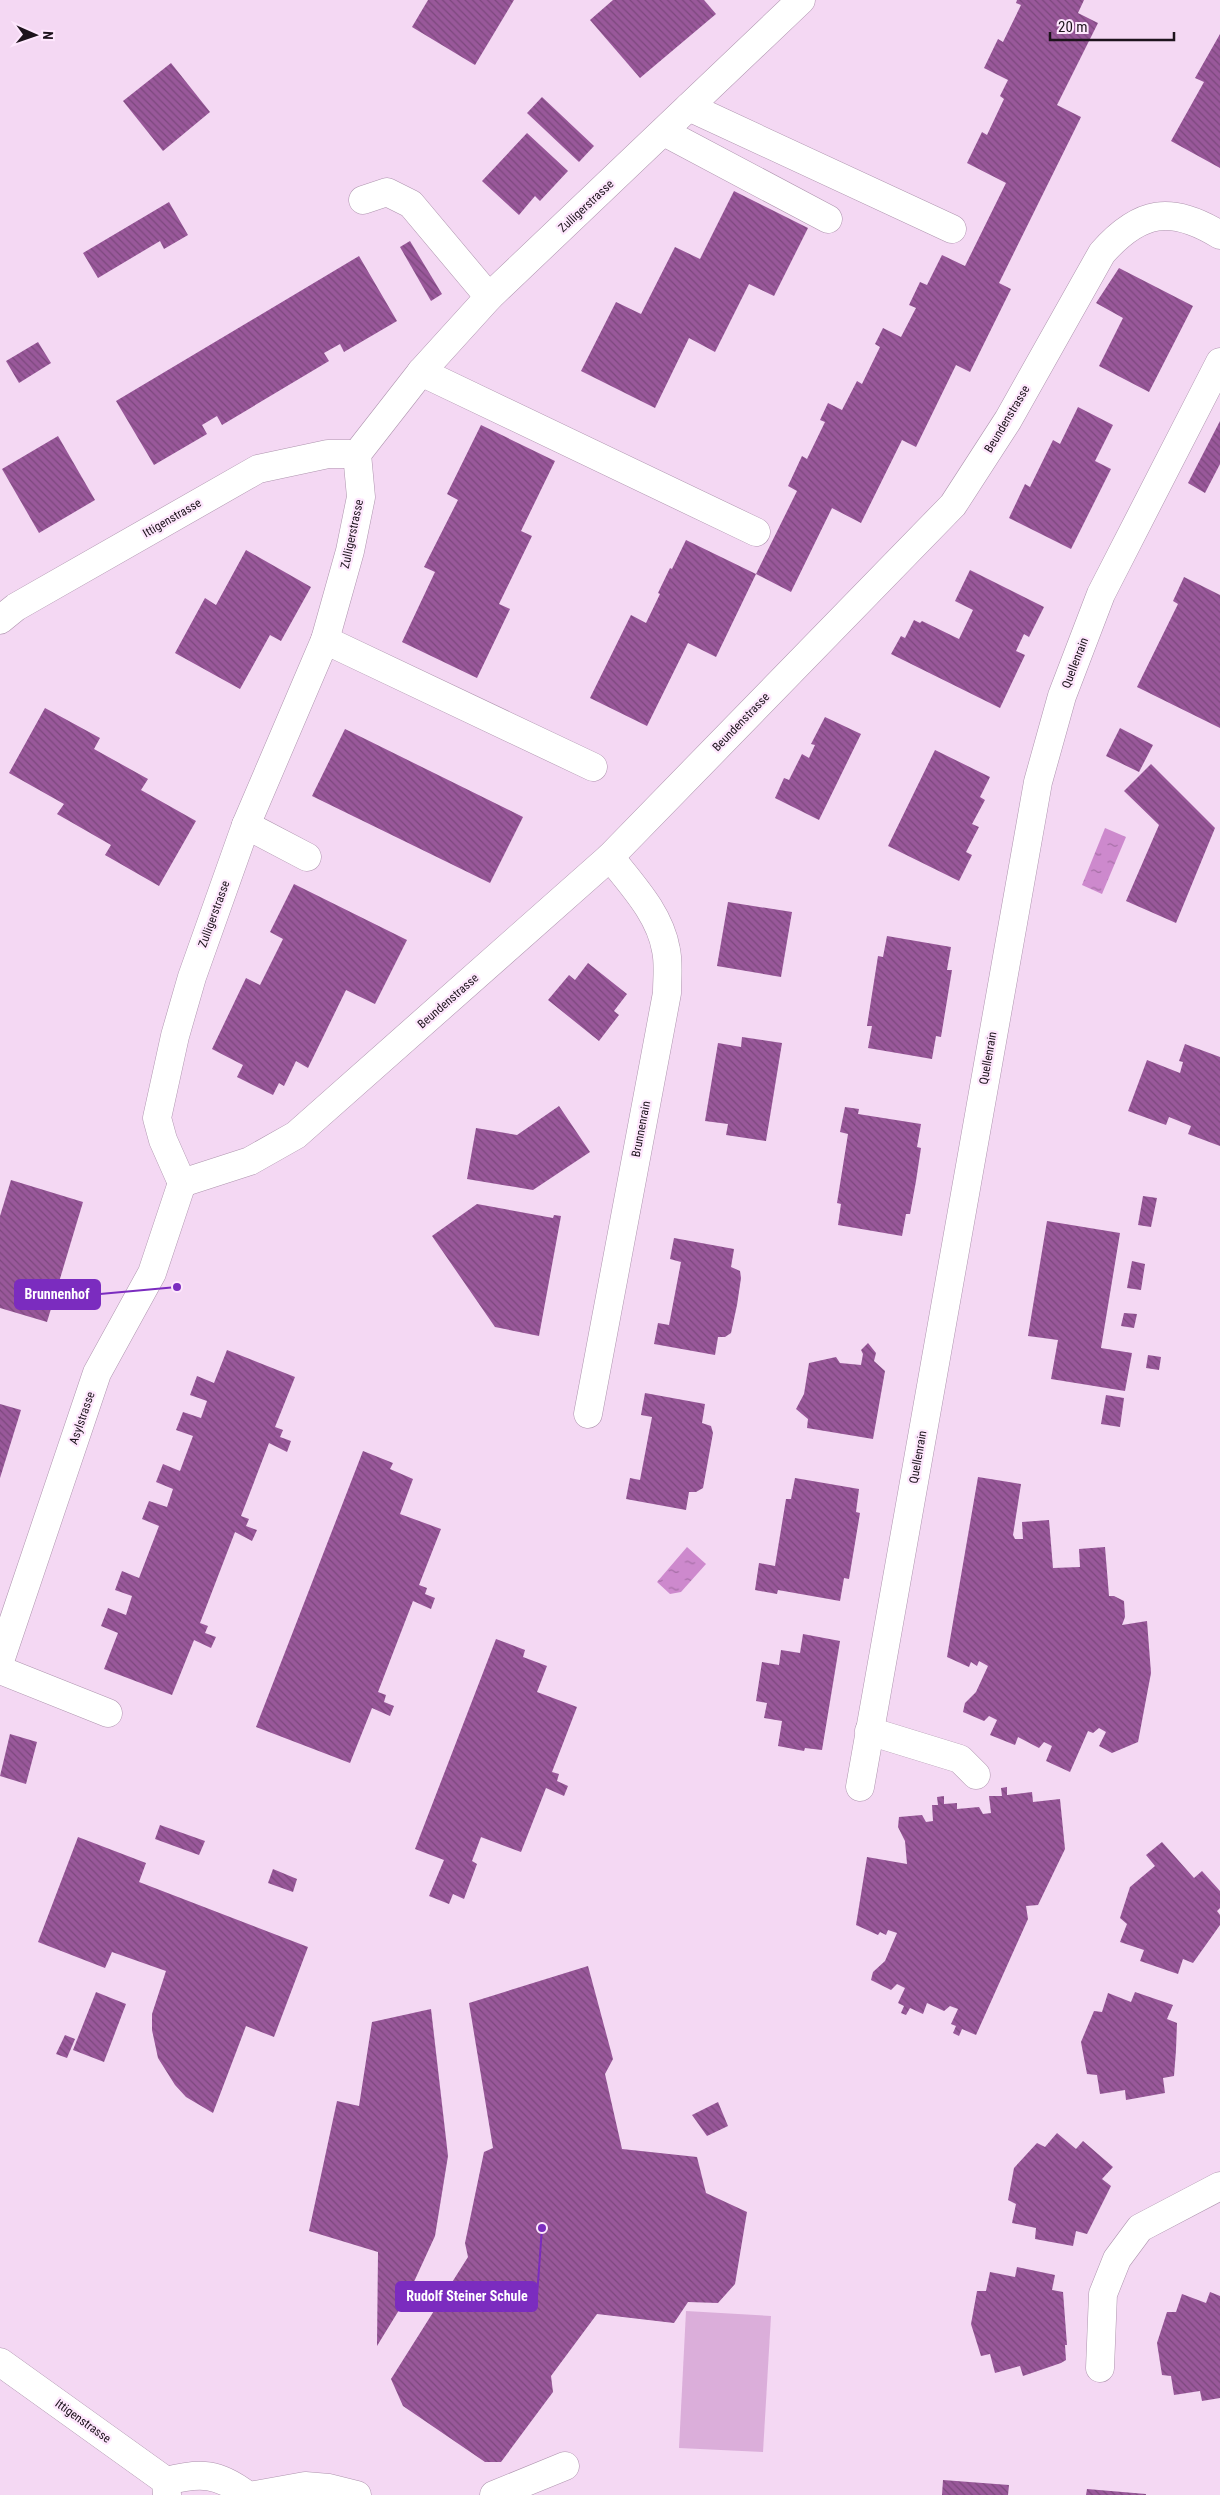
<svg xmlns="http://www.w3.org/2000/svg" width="1220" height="2495" font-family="'Roboto Condensed',sans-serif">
	<defs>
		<pattern id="water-ripples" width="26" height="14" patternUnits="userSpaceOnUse" patternTransform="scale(1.25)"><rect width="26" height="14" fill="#cd89cd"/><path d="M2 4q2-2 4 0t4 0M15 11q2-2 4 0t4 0" fill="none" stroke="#a66fa6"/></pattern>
		<pattern id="building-back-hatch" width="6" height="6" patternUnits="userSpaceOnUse" patternTransform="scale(1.25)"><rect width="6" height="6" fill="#99589a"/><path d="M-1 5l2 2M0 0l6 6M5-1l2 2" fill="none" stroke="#7c487d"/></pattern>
	</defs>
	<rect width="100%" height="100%" fill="#f4d8f3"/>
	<polygon fill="#dbaeda" points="686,2311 771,2316 763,2452 679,2448"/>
	<g fill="url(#water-ripples)">
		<polygon points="1105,828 1126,837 1102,894 1082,885"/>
		<polygon points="687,1547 706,1564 681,1592 670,1594 657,1582"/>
	</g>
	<g fill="url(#building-back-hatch)">
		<polygon points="428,0 514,0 475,65 412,27"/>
		<polygon points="613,0 704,0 716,14 640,78 590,20"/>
		<polygon points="1017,0 1084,0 1078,13 1098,23 1057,105 1081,117 999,283 1011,289 970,372 956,365 916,447 902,440 861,523 832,508 791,592 756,574 797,491 788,486 802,456 807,459 825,422 820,420 828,403 842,410 857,381 862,384 880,347 875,344 883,328 901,337 916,308 909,305 920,282 927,285 942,255 965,266 1006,183 967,163 982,132 987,135 1004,99 1000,96 1008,80 984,68 998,39 1003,42 1021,5 1016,3"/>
		<polygon points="1220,34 1220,168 1171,141 1204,82 1195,78"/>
		<polygon points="171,63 210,112 163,151 123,101"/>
		<polygon points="542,97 594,146 579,162 527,113"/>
		<polygon points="527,133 568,171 540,201 535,196 519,215 482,181"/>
		<polygon points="734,191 808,228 774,296 749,284 715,352 689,338 655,408 581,371 616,302 641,314 675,247 700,259"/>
		<polygon points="169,202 188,235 164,249 160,241 98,278 83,253"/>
		<polygon points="410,241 442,294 431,301 400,247"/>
		<polygon points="359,256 397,321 344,352 340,344 324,353 329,361 222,425 217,416 202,425 207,434 154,465 116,401"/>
		<polygon points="1119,268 1193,306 1149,392 1099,366 1123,318 1096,303"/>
		<polygon points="38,342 51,363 19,383 6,361"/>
		<polygon points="1078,407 1113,425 1095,461 1111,469 1071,549 1009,518 1025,484 1030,487 1053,440 1060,444"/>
		<polygon points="1220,421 1220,464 1205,493 1188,483"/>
		<polygon points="481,425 555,461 521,531 532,536 499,604 510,609 477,678 402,642 435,572 424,567 458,500 447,494"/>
		<polygon points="58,436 95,500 39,533 2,469"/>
		<polygon points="686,540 756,574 716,657 688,643 647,726 590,698 631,615 646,623 660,594 658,593 670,568 672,569"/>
		<polygon points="246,550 311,587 281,641 270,635 240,689 175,653 205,598 216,605"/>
		<polygon points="970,570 1044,607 1029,637 1024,634 1016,651 1025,655 1000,708 891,654 901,636 905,638 914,620 920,623 922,621 959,639 973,610 955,601"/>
		<polygon points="1184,577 1220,595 1220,728 1137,687 1178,604 1173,601"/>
		<polygon points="45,708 100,738 94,749 148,779 141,790 196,821 159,886 105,855 111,845 57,814 64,804 9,773"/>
		<polygon points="825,717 861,734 819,820 775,798 784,778 789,780 802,754 809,758 815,745 811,744"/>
		<polygon points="1120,728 1153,745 1139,772 1106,756"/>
		<polygon points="345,729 523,817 490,883 312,796"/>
		<polygon points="935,750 990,777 980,797 985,800 972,824 979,827 966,852 972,855 959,881 888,846"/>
		<polygon points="1151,764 1215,828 1176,923 1126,901 1159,825 1124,791"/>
		<polygon points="294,884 407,940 375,1004 346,990 308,1068 296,1061 284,1086 279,1083 273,1095 237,1077 243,1065 212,1049 246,978 260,985 283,939 270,932"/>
		<polygon points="728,902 792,912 781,977 717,966"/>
		<polygon points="887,936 951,947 947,970 952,970 941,1037 936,1036 932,1059 868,1048 872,1026 867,1026 878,956 883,957"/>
		<polygon points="588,963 627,994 614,1011 619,1015 599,1041 548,1000 569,975 575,980"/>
		<polygon points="742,1037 782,1043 766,1141 726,1135 728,1124 705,1121 718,1043 741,1047"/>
		<polygon points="1185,1044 1220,1057 1220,1146 1188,1134 1191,1126 1169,1117 1166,1125 1128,1111 1147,1060 1180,1073 1183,1062 1179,1061"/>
		<polygon points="559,1106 590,1152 533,1190 467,1179 476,1128 517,1135"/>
		<polygon points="845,1107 859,1109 858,1114 921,1124 917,1147 921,1148 916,1181 910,1214 906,1214 902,1236 838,1225 841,1204 837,1203 848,1134 840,1132"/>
		<polygon points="11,1180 83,1202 47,1322 0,1308 0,1216"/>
		<polygon points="1143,1196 1157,1198 1151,1227 1138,1225"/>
		<polygon points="477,1204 553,1218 554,1215 561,1216 539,1336 495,1327 432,1236"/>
		<polygon points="1047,1221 1120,1233 1101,1348 1132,1353 1125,1391 1051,1379 1058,1340 1028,1336"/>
		<polygon points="674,1238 734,1249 731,1267 740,1271 741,1278 737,1305 731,1333 725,1337 718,1337 715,1355 654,1344 658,1323 669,1325 681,1262 670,1259"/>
		<polygon points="1132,1261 1145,1264 1141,1290 1127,1288"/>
		<polygon points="1124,1313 1137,1314 1134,1328 1121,1326"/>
		<polygon points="868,1343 876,1353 874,1361 885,1371 873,1439 807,1428 808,1419 796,1409 804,1394 809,1363 836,1357 840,1363 861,1365 863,1354 861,1350"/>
		<polygon points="227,1350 295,1377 275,1427 283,1430 280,1437 291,1441 287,1452 269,1443 241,1516 249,1519 246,1526 257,1530 252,1541 235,1532 200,1623 208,1626 205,1633 216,1637 211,1648 194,1640 172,1695 104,1669 118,1633 101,1626 108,1608 126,1615 132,1596 115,1590 122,1571 139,1578 159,1526 142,1519 149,1501 167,1507 173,1489 156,1482 163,1464 180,1471 193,1436 176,1430 183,1412 201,1418 207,1401 190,1395 197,1376 214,1383"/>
		<polygon points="1148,1355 1161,1357 1159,1370 1146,1368"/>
		<polygon points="645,1393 705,1404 702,1423 711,1426 713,1433 703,1488 696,1492 689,1492 686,1510 626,1499 630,1478 640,1480 652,1417 641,1415"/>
		<polygon points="1106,1395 1124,1398 1120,1427 1101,1424"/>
		<polygon points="0,1404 21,1410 0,1478"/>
		<polygon points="363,1451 393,1463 390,1469 413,1479 400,1514 441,1529 419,1585 427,1588 425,1594 435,1598 431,1609 413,1601 378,1692 386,1695 384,1702 394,1706 390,1716 372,1708 350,1763 256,1727"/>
		<polygon points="978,1477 1021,1484 1013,1535 1015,1539 1023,1539 1022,1522 1049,1520 1053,1568 1080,1567 1079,1549 1105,1547 1109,1596 1114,1596 1124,1601 1125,1617 1122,1625 1147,1621 1151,1673 1138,1742 1112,1753 1099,1746 1106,1732 1099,1728 1093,1733 1088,1731 1070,1772 1046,1761 1052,1746 1044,1742 1039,1748 1018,1737 1015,1745 990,1735 997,1720 989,1716 984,1721 963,1712 965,1703 976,1692 988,1666 979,1661 977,1666 971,1662 969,1667 947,1657"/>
		<polygon points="795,1478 859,1489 856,1512 860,1513 849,1579 844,1578 840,1601 778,1590 777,1594 755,1590 759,1563 775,1566 786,1499 791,1499"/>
		<polygon points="803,1634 840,1641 822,1750 805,1748 804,1751 778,1746 782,1721 764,1718 767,1703 756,1701 762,1662 779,1665 781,1650 800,1653"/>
		<polygon points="496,1639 525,1650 523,1657 547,1666 537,1692 577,1707 552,1772 559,1774 557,1781 568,1786 564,1796 546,1788 521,1852 481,1837 472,1861 477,1864 464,1899 453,1894 449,1904 429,1896 444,1860 415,1849"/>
		<polygon points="10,1734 37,1742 26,1784 0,1776"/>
		<polygon points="1007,1787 1007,1795 1032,1792 1033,1802 1060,1799 1065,1849 1038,1905 1026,1906 1028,1919 976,2035 962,2029 959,2036 953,2033 956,2026 951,2024 958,2009 950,2006 944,2011 927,2003 923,2014 910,2008 906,2015 901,2013 904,2006 898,2003 905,1988 897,1984 891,1990 871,1980 873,1972 885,1961 897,1933 888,1930 886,1935 880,1932 878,1935 856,1925 867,1857 907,1864 905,1841 898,1827 899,1817 922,1815 926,1822 933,1821 932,1805 938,1805 937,1797 944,1796 944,1804 957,1803 957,1809 979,1807 983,1814 991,1813 989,1796 1002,1796 1001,1788"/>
		<polygon points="160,1825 205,1841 199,1855 155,1839"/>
		<polygon points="78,1837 146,1863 139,1882 308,1947 274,2037 246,2026 213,2113 186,2097 175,2085 158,2058 152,2030 152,2014 166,1971 112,1952 105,1968 38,1942"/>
		<polygon points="1162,1842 1194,1878 1202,1871 1220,1891 1220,1908 1217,1911 1220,1915 1220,1925 1193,1963 1183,1959 1178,1974 1140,1961 1144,1950 1120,1942 1127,1924 1120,1918 1130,1887 1155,1866 1146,1855"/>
		<polygon points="273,1869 297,1879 293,1892 268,1883"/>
		<polygon points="588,1966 613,2059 605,2074 622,2149 697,2157 706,2193 747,2212 735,2284 718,2303 688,2302 674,2323 597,2314 551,2376 553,2392 501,2462 485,2462 403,2406 391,2379 468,2257 465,2243 484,2152 493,2148 469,2003"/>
		<polygon points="96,1992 126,2004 104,2062 73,2050"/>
		<polygon points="1135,1992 1173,2005 1167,2019 1177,2023 1176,2050 1174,2076 1163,2078 1165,2093 1126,2100 1125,2090 1100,2094 1097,2075 1087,2074 1081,2042 1094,2011 1102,2012 1108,1993 1131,2002"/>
		<polygon points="431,2009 448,2156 435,2236 407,2297 377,2346 378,2252 309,2231 337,2101 359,2106 372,2022"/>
		<polygon points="65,2035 75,2039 67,2058 56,2054"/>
		<polygon points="718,2102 728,2126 707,2136 692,2115"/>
		<polygon points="1057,2133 1076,2149 1083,2141 1113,2167 1102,2179 1111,2186 1087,2234 1076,2231 1073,2246 1035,2239 1036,2228 1012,2223 1016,2204 1008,2200 1014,2168 1037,2143 1045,2147"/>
		<polygon points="1017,2267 1055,2275 1052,2290 1063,2292 1067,2345 1065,2345 1066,2360 1061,2363 1023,2376 1020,2366 995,2373 990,2354 981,2356 971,2324 977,2291 986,2291 990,2272 1015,2277"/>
		<polygon points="1210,2292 1220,2296 1220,2398 1202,2401 1200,2391 1174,2395 1171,2376 1162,2375 1157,2343 1167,2312 1176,2312 1182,2294 1206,2303"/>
		<polygon points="943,2480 1009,2485 1008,2495 942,2495"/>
		<polygon points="1087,2489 1146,2494 1146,2495 1086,2495"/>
	</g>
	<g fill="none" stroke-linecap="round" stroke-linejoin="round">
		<defs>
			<g id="minor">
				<polyline points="689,107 952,229"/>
				<polyline points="664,132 828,219"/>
				<polyline points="363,200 387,192 411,204 489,297"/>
				<polyline points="421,372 756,532"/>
				<polyline points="0,620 16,607 258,469 328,454 357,454"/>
				<polyline points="325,640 593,767"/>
				<polyline points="246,825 307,857"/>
				<path d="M182,1183l68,-22 46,-26 314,-278 343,-352 55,-85 94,-167c38,-43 69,-48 118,-18"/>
				<polyline points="182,1183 163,1140 157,1118 175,1036 192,977 246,825 325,640 350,551 361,497 357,454 421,372 489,297 801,0"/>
				<path d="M588,1414l79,-421c0,-14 2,-30 -1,-43 -6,-36 -34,-65 -56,-93"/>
				<polyline points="0,1661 97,1373 152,1273 182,1183"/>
				<polyline points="0,1670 108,1713"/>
				<polyline points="869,1731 960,1759 976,1775"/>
				<polyline points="860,1787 1038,782 1062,696 1101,594 1220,362"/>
				<polyline points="0,2362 166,2481 167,2495"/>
				<polyline points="1100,2368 1103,2294 1117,2259 1140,2228 1220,2186"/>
				<path d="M166,2481c35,-9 52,-8 81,14"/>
				<polyline points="255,2495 305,2486 329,2488 357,2495"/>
				<polyline points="494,2495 565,2466"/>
			</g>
		</defs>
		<use href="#minor" stroke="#ae94ae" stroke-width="29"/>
		<use href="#minor" stroke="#fff" stroke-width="28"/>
	</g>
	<g text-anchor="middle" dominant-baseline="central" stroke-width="4.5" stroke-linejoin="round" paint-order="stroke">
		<g font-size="12" fill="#1d131c" stroke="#fee7fd">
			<text transform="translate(586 206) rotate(-43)">Zulligerstrasse</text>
			<text transform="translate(1007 419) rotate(-59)">Beundenstrasse</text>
			<text transform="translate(172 518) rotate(-30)">Ittigenstrasse</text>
			<text transform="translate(352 534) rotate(-78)">Zulligerstrasse</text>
			<text transform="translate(1075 663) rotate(-69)">Quellenrain</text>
			<text transform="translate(741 722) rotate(-46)">Beundenstrasse</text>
			<text transform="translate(214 914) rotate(-70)">Zulligerstrasse</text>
			<text transform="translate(448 1001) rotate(-41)">Beundenstrasse</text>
			<text transform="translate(988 1058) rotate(-80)">Quellenrain</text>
			<text transform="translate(641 1129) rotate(-79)">Brunnenrain</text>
			<text transform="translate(82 1418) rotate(-71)">Asylstrasse</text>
			<text transform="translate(918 1457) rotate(-80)">Quellenrain</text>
			<text transform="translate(83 2421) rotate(36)">Ittigenstrasse</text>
		</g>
	</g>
	<path fill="none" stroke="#7b2cbf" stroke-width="2" d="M177 1287L100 1294M542 2228L537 2296"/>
	<g fill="#7b2cbf" stroke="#fee7fd" stroke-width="2">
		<circle cx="177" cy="1287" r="5"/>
		<circle cx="542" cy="2228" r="5"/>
	</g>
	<g fill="#7b2cbf" stroke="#7b2cbf" stroke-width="2">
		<rect x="15" y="1280" width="85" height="29" rx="5"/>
		<rect x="396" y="2282" width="141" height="29" rx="5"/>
	</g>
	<g font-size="14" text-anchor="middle" font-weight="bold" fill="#fff">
		<text x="57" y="1299">Brunnenhof</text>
		<text x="467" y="2301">Rudolf Steiner Schule</text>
	</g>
	<g transform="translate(35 35) rotate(92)" stroke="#fee7fd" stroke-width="4" paint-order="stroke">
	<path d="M0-4L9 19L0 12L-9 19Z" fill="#1d131c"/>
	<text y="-8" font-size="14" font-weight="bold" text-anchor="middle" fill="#1d131c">N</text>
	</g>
	<path d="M1050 32v8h124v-8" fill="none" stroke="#1d131c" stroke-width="2.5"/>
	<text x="1058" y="32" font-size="15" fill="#1d131c" stroke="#fee7fd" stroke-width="4" paint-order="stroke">20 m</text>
</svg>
